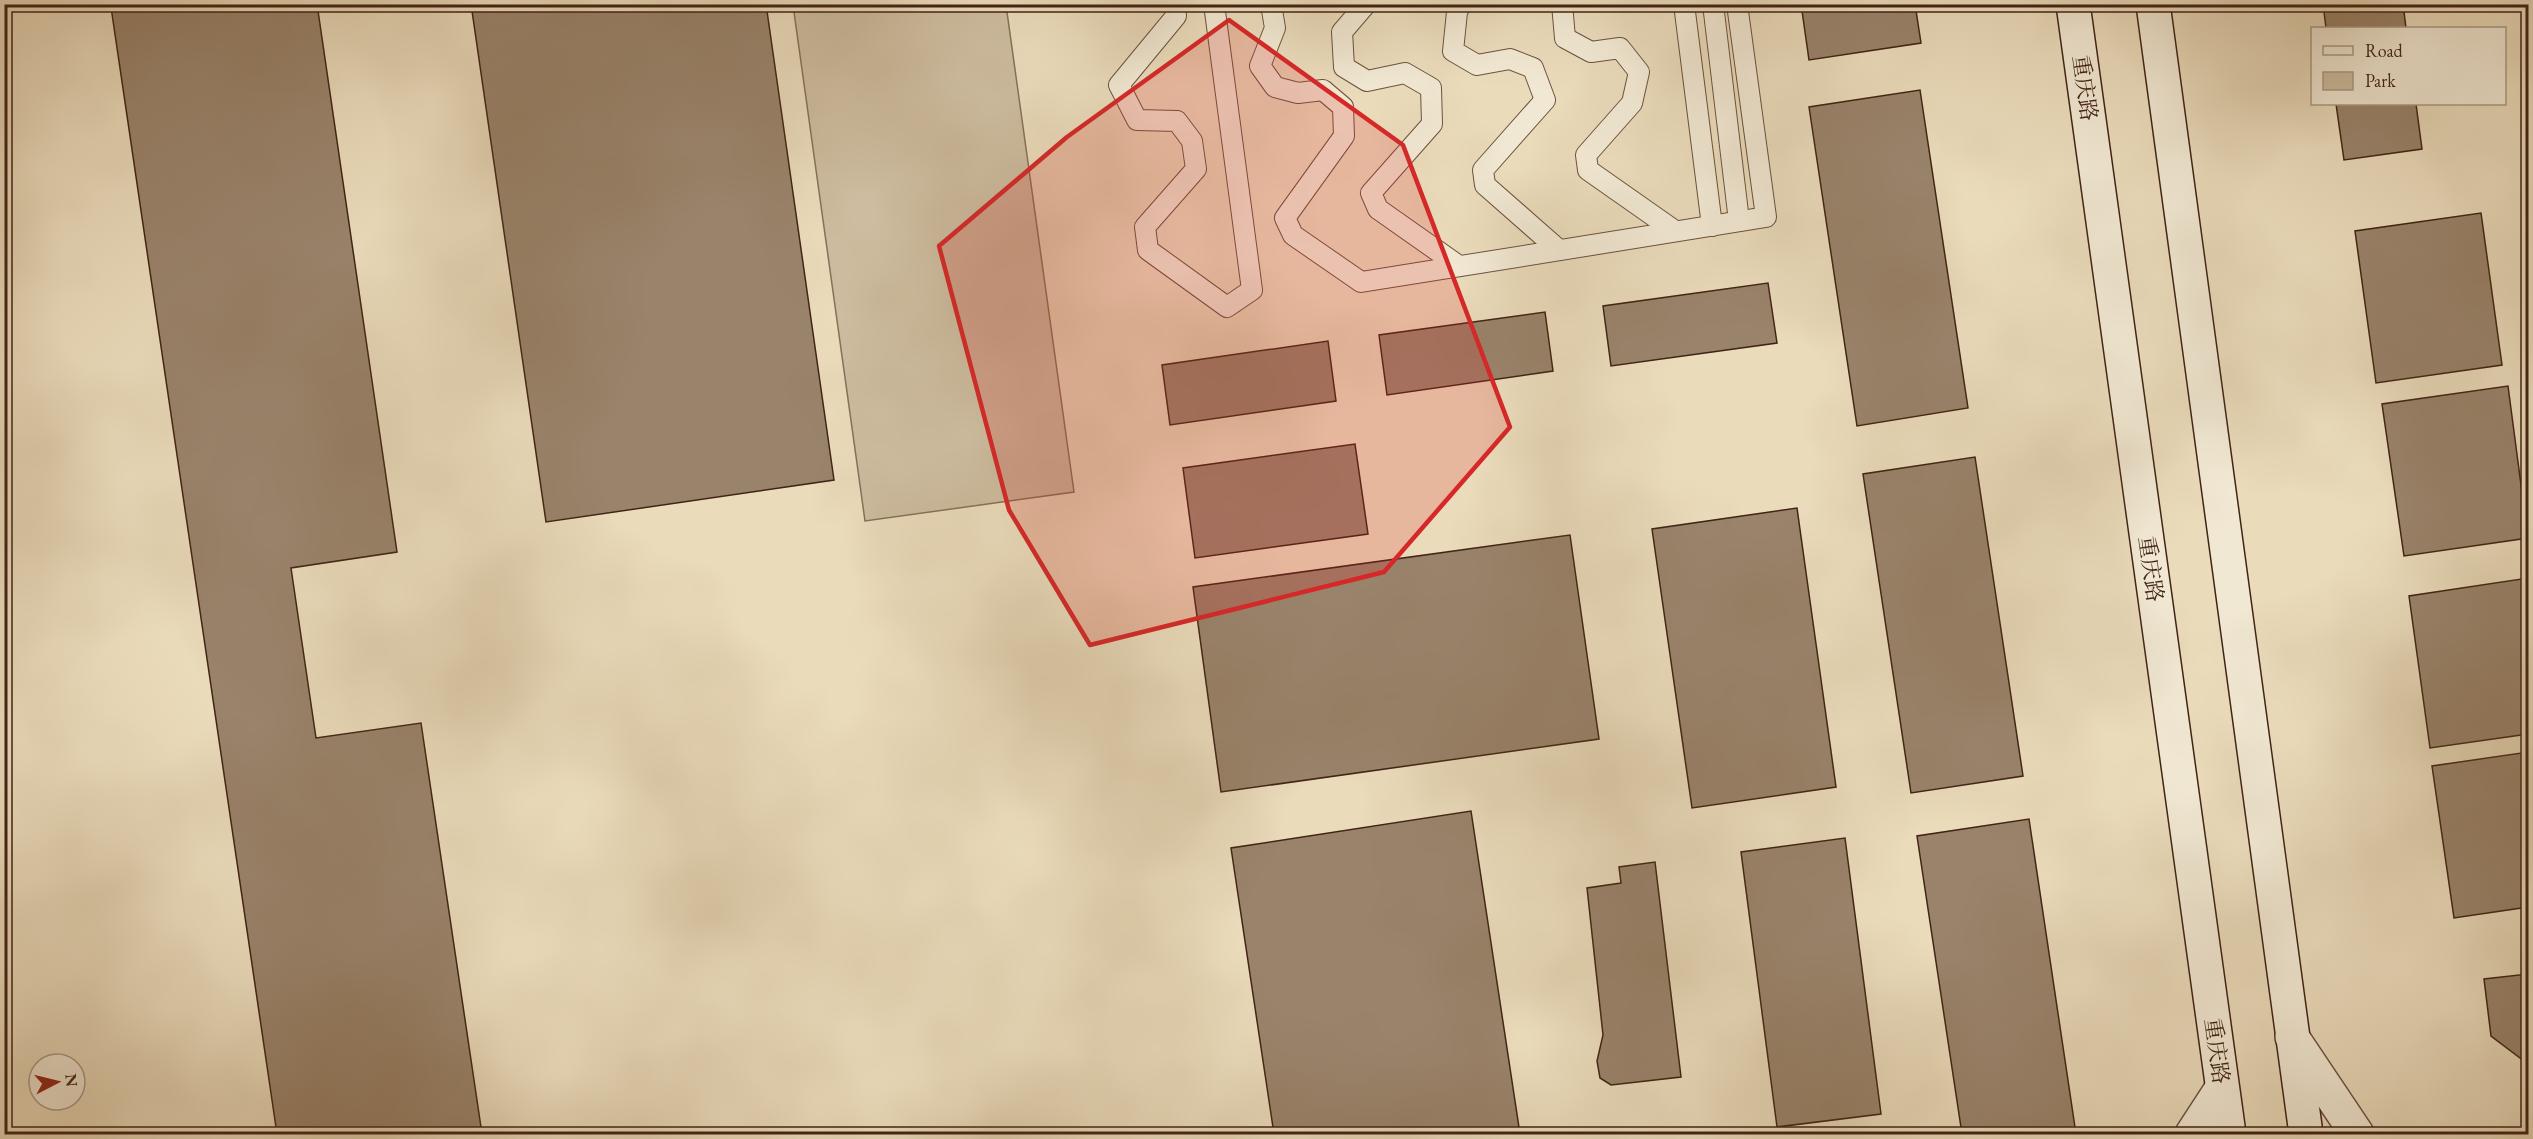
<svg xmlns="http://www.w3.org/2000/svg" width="2533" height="1139" font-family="'EB Garamond','Noto Serif SC',serif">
	<rect width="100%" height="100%" fill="#eadbbb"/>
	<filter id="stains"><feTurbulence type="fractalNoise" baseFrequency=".00333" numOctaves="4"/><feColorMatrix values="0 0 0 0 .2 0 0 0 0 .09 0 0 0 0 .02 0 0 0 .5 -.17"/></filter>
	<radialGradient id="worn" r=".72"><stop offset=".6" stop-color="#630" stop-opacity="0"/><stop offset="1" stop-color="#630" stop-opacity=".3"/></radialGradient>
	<polygon fill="#cdbc9f" stroke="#87705a" stroke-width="1.5" points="793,5 1006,5 1074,492 865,521"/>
	<g fill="#99836b" stroke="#412415" stroke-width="1.5">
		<polygon points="126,4 317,4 397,552 291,568 316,738 421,723 482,1134 277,1134 111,7"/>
		<polygon points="471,4 766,4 834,480 546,522"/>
		<polygon points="1801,4 1915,4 1921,43 1809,60"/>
		<polygon points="2323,4 2403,4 2406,28 2326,28"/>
		<polygon points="1920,90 1968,408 1857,426 1809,107"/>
		<polygon points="2336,104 2416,104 2422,149 2344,160"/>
		<polygon points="2481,213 2502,365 2376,383 2355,231"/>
		<polygon points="1768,283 1777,343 1611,366 1603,306"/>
		<polygon points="1545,312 1553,371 1387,395 1379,335"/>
		<polygon points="1328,341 1336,401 1170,425 1162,365"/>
		<polygon points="2508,386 2528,538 2404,556 2382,404"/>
		<polygon points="1355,444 1368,534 1195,558 1183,468"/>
		<polygon points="1975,457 2023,776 1911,793 1863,474"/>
		<polygon points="1797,508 1836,787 1692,808 1652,529"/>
		<polygon points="1570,535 1599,739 1221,792 1193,587"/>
		<polygon points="2528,578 2528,734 2430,748 2409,596"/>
		<polygon points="2528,752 2528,907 2454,918 2432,766"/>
		<polygon points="1471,811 1520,1134 1274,1134 1231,848"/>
		<polygon points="2029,819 2076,1134 1962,1134 1917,836"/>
		<polygon points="1845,838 1881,1114 1777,1127 1741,852"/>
		<polygon points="1655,862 1681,1077 1611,1085 1600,1078 1597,1061 1603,1035 1587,888 1621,883 1619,867"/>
		<polygon points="2528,974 2528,1064 2491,1036 2484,979"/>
	</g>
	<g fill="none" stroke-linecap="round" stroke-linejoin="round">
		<defs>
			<g id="service">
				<polyline points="1175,4 1176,16 1119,85 1137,120 1177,121 1192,141 1196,169 1145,227 1148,250 1227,307 1252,290 1214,4"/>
				<polyline points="1271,4 1275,28 1260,66 1275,87 1298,93 1323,90 1343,107 1344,136 1285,218 1293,235 1361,282 1766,217 1737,4"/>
				<polyline points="1366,4 1342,32 1344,67 1367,81 1405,73 1431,88 1432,124 1371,193 1378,209 1459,266"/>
				<polyline points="1461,4 1457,12 1453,51 1477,65 1510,59 1533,68 1545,100 1483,170 1485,185 1559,250"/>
				<polyline points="1562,4 1565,38 1591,52 1620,48 1639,72 1632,103 1586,155 1588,170 1675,231"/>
				<polyline points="1684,4 1712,226"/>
				<polyline points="1713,4 1739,221"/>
			</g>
			<g id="tertiary">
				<polyline points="2292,1037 2357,1134"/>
				<polyline points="2192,1134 2222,1088"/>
			</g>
			<g id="secondary">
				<polyline points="2073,4 2229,1134"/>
				<polyline points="2153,4 2306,1134"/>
			</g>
		</defs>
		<use href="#service" stroke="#6b523e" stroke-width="22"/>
		<use href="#tertiary" stroke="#6b523e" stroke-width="36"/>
		<use href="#secondary" stroke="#412415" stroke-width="36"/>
		<use href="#service" stroke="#f1e8d3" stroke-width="20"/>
		<use href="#tertiary" stroke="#f1e8d3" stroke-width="33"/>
		<use href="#secondary" stroke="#f1e8d3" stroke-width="33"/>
	</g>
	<path fill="#d62828" fill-opacity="0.2" stroke="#d62828" stroke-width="4.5" stroke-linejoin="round" d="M1229,20l174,125 107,282 -126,145 -294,73 -81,-135 -70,-264 128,-109z"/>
	<g text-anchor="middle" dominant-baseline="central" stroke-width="5" stroke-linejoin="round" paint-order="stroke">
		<g font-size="22" fill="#412415" stroke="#f1e8d3">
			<text transform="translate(2085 88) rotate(82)">重庆路</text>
			<text transform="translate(2151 569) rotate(82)">重庆路</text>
			<text transform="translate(2217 1051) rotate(82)">重庆路</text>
		</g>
	</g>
	<rect width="2533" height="1139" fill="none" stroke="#eadbbb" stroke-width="24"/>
	<rect x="6" y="6" width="2521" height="1127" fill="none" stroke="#412415" stroke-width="3"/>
	<rect x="12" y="12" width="2509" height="1115" fill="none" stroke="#412415" stroke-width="1.5"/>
	<rect x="2311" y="27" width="195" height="78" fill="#f1e8d3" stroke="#ab9a87" stroke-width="1.5"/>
	<rect x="2323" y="46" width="30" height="9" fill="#f1e8d3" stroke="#ab9a87" stroke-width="1.5"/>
	<text x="2365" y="57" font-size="18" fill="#412415">Road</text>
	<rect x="2323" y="72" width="30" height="18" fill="#cdbc9f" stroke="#ab9a87" stroke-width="1.5"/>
	<text x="2365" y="87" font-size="18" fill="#412415">Park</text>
	<g transform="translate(57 1082) rotate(83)"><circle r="28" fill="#f1e8d3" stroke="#ab9a87" stroke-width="1.5"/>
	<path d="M0-4.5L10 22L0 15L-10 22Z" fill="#8f2418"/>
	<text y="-9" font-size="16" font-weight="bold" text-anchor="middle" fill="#412415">N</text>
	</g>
	<rect width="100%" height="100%" filter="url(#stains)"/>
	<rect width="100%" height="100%" fill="url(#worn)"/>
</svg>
